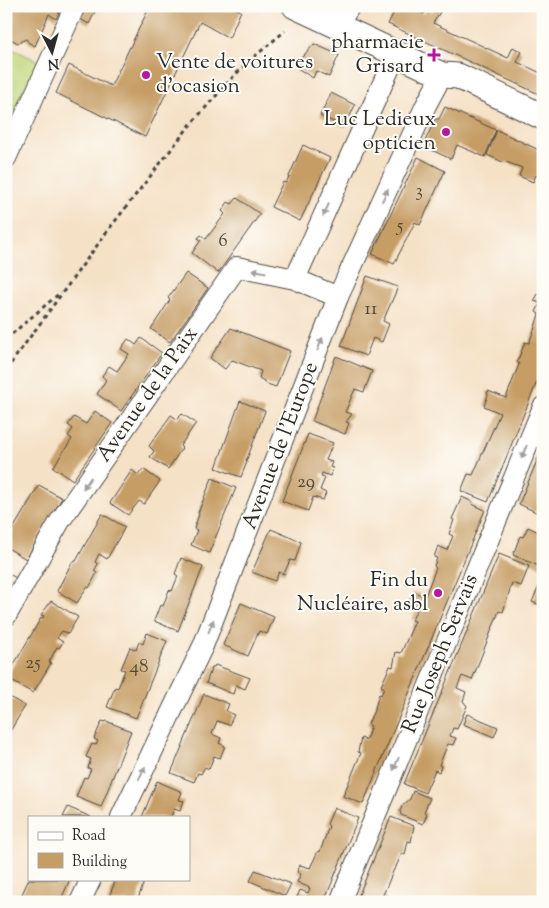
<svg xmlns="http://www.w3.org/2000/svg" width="549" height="908" font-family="'Sorts Mill Goudy',serif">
	<rect width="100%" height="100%" fill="#fdfcf7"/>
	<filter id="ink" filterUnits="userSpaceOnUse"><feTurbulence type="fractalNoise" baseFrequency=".02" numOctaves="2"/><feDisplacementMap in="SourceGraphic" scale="10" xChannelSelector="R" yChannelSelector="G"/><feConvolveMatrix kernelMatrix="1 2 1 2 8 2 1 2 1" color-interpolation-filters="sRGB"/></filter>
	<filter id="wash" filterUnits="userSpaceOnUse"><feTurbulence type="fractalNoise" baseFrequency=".0096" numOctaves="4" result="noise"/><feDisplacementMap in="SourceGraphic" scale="20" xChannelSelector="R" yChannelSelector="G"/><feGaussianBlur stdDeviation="1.12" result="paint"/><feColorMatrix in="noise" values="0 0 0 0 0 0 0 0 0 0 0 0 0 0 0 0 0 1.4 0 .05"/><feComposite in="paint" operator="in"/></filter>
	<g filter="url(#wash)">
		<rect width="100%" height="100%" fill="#f5e1c6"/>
		<polygon fill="#c0d67a" stroke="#768052" points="6,46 47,65 23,115 6,107"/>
		<g id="blocks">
			<g fill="#c69d65">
				<polygon points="6,6 62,6 56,19 49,14 35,46 29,43 26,39 18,43 11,39 8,30 6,30"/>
				<polygon points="83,6 98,6 89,24 80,19 86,8"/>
				<polygon points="150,6 231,6 241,11 229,38 200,22 145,137 56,93 69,65 111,86"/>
				<polygon points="397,6 408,6 424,14 427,9 432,12 436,6 444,6 433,23 508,58 513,47 522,52 517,62 543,74 543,96 388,24"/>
				<polygon points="314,44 339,55 329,77 316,71 313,78 294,66"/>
				<polygon points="331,93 355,105 345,127 320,116"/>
				<polygon points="445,107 496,130 485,157 457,145 451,159 423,146 435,119 439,119"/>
				<polygon points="497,130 543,152 543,179 536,175 533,182 519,176 522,168 506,162 505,163 487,155"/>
				<polygon points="303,145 330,158 300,221 271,207 283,182 286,183"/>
				<polygon points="418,157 445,171 420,225 415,222 394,264 372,254"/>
				<polygon points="237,198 260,214 218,273 192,253 201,240 198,238 201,235 206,239 225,214 222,211 228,202 232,204"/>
				<polygon points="186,273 208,288 170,342 151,329 170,300 168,298"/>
				<polygon points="367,276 398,287 383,321 389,324 382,342 373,338 366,356 341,346"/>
				<polygon points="538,294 543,296 543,371 541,372 488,502 461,491 468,474 473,475 500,413 484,406 488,395 487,393 488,391 506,398 519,364 517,362 525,342 529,343 534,330 539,314 536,312 540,303 534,301"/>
				<polygon points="231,328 290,351 276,387 264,383 264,381 259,378 261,371 232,360 225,369 210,358"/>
				<polygon points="141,338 162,353 121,411 97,394 106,380 102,376 109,366 117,371 129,354 121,349 128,339 136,345"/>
				<polygon points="336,356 372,371 364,392 355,389 345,412 352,414 346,422 349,423 345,434 312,421"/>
				<polygon points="240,401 265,411 247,459 246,459 247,462 241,477 216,468"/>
				<polygon points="95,411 112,423 73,480 53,467 72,439 68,436 73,429 68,425 74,417 86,424"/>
				<polygon points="182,414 196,423 180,446 182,448 168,469 150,457 154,451 149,446 171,415 177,419"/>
				<polygon points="308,434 333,443 326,460 332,462 330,467 333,468 330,476 322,473 321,477 325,478 320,490 326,493 323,500 313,497 308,511 282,501"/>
				<polygon points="543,446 543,507 540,514 519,504"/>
				<polygon points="143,469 160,481 144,504 139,501 128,515 110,503 132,470 138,475"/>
				<polygon points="212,478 236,488 209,553 191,545 197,530 194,529 199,514 198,513"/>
				<polygon points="39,485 62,498 26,559 6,547 6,541"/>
				<polygon points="462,497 473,502 472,504 485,510 363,804 343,796 361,753 358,752 361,738 366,740 371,726 368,724 375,708 379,694 381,695 384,688 381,686 390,666 393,667 396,652 401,653 415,621 412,620 419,604 410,600 414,592 425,596 436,568 434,566 437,558 434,557 438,546 447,550 453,536 449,534 454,520 452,519"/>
				<polygon points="102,514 125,527 107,559 99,554 95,562 98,564 94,571 97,573 89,588 87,587 77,603 57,591 72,562 76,561"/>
				<polygon points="528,527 543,534 543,568 513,555 520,536 523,537"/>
				<polygon points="271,529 301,542 295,561 290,560 284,574 279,572 275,581 252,572"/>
				<polygon points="499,554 529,566 521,586 512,583 503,612 499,611 472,680 462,676 457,688 466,692 463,701 467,706 457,729 453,728 450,736 456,738 453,745 448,744 439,765 441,766 439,772 435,770 425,793 404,784"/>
				<polygon points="181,558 203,567 178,631 154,621 160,605 163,606 169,590 172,591 178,576 175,574"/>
				<polygon points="6,572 16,578 6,593"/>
				<polygon points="543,577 543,606 532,602"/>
				<polygon points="51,601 78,617 68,634 62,631 57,638 63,642 59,648 57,647 49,662 51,663 33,693 6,678 41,618 42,619 44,616 41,615"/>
				<polygon points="241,603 274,617 267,634 259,631 248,656 223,645"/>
				<polygon points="147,633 167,641 136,718 107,707 115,687 118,688 125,670 121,669 130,647 136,650 139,642 143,644"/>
				<polygon points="215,665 250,678 245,689 236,685 233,694 206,683 212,667 214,667"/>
				<polygon points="204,694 229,704 226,711 234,715 229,725 217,721 212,734 221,738 219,743 225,746 220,758 214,756 209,769 205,767 201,774 198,773 194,782 171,773"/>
				<polygon points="6,695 25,706 6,738"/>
				<polygon points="467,714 498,727 494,737 463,724"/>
				<polygon points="102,721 105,722 106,721 131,731 101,807 76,797 84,777 87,778 91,769 88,768 91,759 86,757 92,744 96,745 98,741 94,739"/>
				<polygon points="157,781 182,792 179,800 184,801 180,811 174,809 171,817 142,817"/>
				<polygon points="413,791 430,798 424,812 427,814 423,824 401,815 400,811 402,806 410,799"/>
				<polygon points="68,807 70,808 91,817 63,817"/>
				<polygon points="334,808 358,818 324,902 298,902 296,900 300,890 308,893 310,888 297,882 301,874 297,872 300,865 310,868 318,851 320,852 329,826 327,824"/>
				<polygon points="391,817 414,826 411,842 408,841 405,855 402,853 395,869 394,869 383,895 387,897 385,902 356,902"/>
				<polygon points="255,870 291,884 285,896 250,881"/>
				<polygon points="29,879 70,879 60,902 47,902 43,900 40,902 22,894"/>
				<polygon points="116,879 145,879 137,902 107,902"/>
			</g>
		</g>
	</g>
	<g filter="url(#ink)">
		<use href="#blocks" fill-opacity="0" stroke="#494642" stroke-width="1"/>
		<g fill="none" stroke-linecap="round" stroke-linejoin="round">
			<defs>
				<g id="minor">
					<polyline points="338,25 350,6"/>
					<polyline points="6,158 75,6"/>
					<polyline points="295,279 396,54"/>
					<polyline points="6,616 60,521 237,267 295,279 338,297"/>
					<polyline points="121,817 203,646 338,297 426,105 442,75"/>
					<polyline points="80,902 91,879"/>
					<polyline points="340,902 543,407"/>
				</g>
				<polyline id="major" points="295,6 442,75 458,76 543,117"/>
			</defs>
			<use href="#minor" stroke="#494642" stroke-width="22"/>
			<use href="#major" stroke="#494642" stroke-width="27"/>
			<g stroke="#494642" stroke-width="3" stroke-dasharray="4 4" stroke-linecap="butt">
				<polyline points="6,339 61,292"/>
				<polyline points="6,370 109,229 191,124 230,80 248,62 285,31"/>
			</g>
			<use href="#minor" stroke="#fff" stroke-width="20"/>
			<use href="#major" stroke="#fff" stroke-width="25"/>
		</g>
		<defs><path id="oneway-solid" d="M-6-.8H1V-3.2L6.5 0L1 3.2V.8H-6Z" transform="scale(1.25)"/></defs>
		<g fill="#a0a0a0">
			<use href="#oneway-solid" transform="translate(385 195) rotate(-65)"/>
			<use href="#oneway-solid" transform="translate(326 210) rotate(115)"/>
			<use href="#oneway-solid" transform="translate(259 271) rotate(-168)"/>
			<use href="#oneway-solid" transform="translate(320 344) rotate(-69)"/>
			<use href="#oneway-solid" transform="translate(524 452) rotate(112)"/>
			<use href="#oneway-solid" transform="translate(87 483) rotate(125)"/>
			<use href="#oneway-solid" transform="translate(211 626) rotate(-69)"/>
			<use href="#oneway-solid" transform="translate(396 764) rotate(112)"/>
			<use href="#oneway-solid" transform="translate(142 773) rotate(-64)"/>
		</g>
	</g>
	<g fill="#b5179e" stroke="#fdfcf7" stroke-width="2">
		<path d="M431.5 47.5h5v5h5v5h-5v5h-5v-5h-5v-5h5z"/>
		<circle cx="146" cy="75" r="5"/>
		<circle cx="446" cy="132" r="5"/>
		<circle cx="438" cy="593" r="5"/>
	</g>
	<g text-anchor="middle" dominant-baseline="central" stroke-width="4" stroke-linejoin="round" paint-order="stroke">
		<g font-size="19" fill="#52483a">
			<text x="419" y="191">3</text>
			<text x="400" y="226">5</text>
			<text x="223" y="241">6</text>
			<text x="371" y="309">11</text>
			<text x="306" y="482">29</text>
			<text x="33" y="663">25</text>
			<text x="139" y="667">48</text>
		</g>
		<g font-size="21" fill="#2b2b2b" stroke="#fdfcf7" text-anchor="end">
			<text x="424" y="43">pharmacie<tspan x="424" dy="24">Grisard</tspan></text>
			<text x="156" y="63" text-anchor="start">Vente de voitures<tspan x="156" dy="24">d'ocasion</tspan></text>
			<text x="436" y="120">Luc Ledieux<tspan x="436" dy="24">opticien</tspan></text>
			<text x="428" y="581">Fin du<tspan x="428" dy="24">Nucléaire, asbl</tspan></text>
		</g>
		<g font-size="21" fill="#2b2b2b" stroke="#fdfcf7">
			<text transform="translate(148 395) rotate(-55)">Avenue de la Paix</text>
			<text transform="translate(281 446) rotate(-69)">Avenue de l'Europe</text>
			<text transform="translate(441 654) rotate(-68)">Rue Joseph Servais</text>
		</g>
	</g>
	<rect width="549" height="908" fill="none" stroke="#fdfcf7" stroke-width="25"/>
	<rect x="28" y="816" width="162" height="65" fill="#fdfcf7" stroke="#a9a8a5"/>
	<rect x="38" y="832" width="25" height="8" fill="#ffffff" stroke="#a9a8a5"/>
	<text x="72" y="840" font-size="15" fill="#2b2b2b">Road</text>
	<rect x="38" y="853" width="25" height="15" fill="#c69d65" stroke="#a9a8a5"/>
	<text x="72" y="866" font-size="15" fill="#2b2b2b">Building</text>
	<g transform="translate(52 52) rotate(174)" stroke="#fdfcf7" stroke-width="4" paint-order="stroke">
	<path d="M0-4L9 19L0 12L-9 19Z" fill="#2b2b2b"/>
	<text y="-8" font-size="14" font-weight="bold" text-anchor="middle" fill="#2b2b2b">N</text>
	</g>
</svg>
